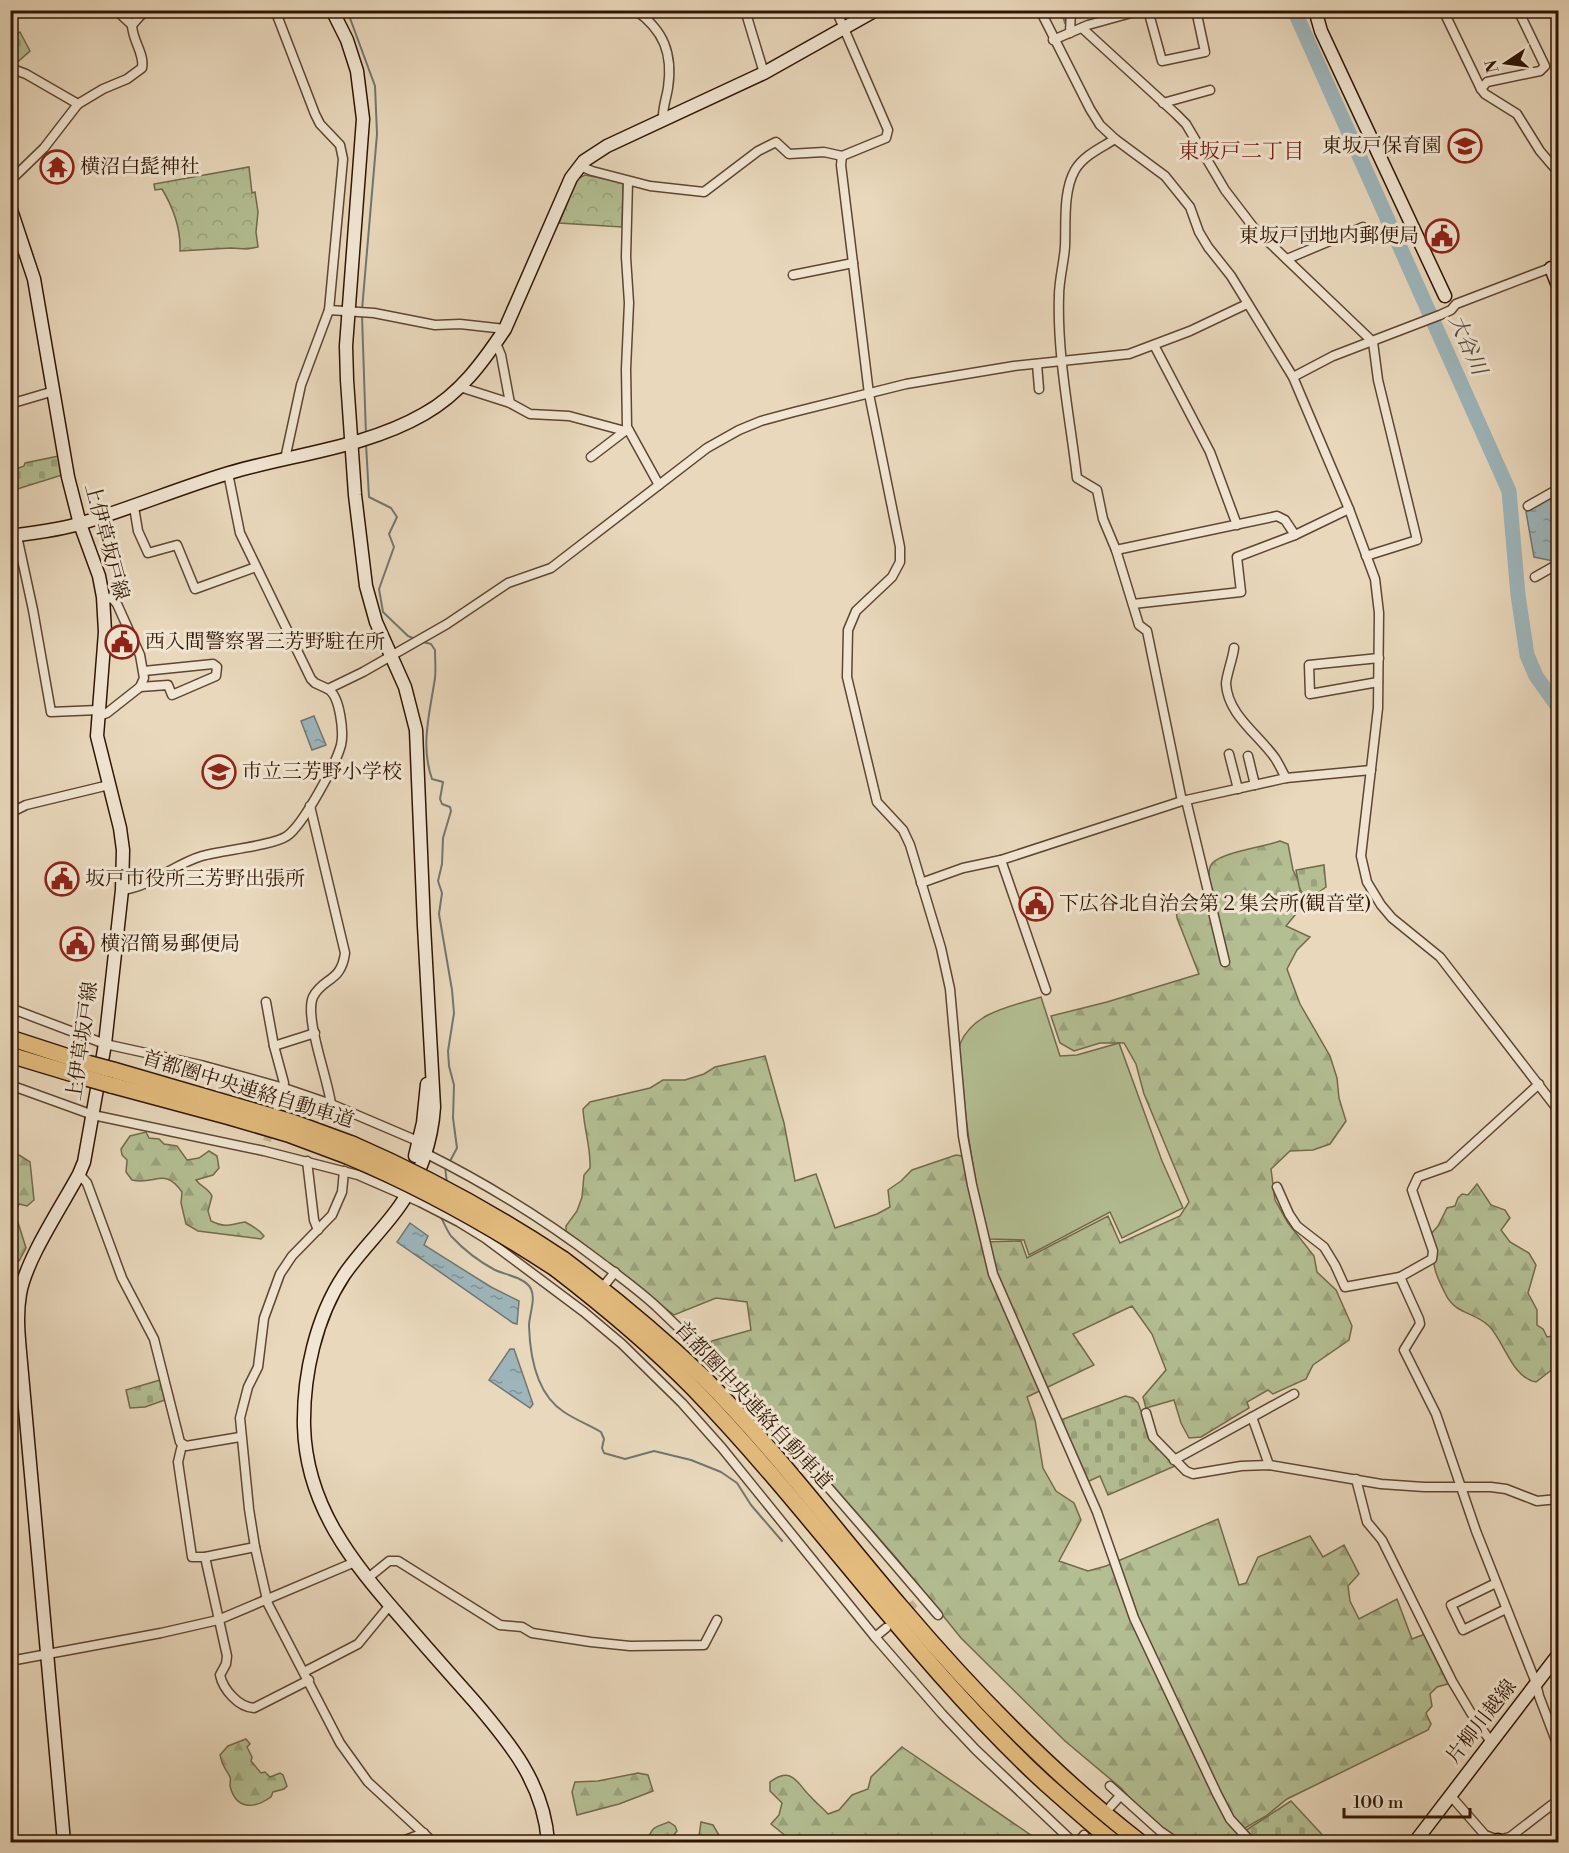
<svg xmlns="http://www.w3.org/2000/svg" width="1569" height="1853" font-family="'Libre Bodoni','Noto Serif JP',serif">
	<defs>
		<pattern id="forest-firs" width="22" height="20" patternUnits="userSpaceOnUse" patternTransform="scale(1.5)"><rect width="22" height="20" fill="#b3bf93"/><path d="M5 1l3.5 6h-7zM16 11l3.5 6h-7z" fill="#9aa37d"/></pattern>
		<pattern id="cemetery-stones" width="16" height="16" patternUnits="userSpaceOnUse" patternTransform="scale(1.5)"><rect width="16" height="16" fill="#b3bf93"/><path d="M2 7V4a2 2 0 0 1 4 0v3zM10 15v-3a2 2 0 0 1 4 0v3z" fill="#9aa37d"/></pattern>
		<pattern id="park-crowns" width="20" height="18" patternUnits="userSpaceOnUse" patternTransform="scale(1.5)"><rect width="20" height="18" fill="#b3bf93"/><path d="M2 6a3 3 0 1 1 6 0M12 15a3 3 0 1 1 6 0" fill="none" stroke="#9aa37d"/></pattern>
		<pattern id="water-ripples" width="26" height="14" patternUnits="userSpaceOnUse" patternTransform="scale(1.5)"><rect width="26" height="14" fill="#9db6bc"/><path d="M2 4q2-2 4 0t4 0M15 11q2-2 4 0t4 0" fill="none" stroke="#809397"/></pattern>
	</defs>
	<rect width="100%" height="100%" fill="#e9d8bc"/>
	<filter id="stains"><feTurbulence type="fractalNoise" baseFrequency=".00333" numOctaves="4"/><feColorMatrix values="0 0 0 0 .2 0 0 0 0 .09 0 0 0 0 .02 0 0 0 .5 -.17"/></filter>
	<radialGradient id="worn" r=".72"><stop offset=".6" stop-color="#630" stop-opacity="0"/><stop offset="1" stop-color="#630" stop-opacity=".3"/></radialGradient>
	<g fill="url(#forest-firs)" stroke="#726a4b" stroke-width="1.5">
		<path d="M1280,841l8,3 5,26 7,14v25l-14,17 24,11 -13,13 -10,19 13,35 30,52 7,22 2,20 7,23 -16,23 -17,6 -23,1 -19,18 4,31 13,23 26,33 3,16 19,18 16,36 -3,14 -36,25 -7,14 -33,15 -5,-4 -21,12 2,6 -48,29 -12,1 -8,-15 -7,-23 -28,8 -3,-11 23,-27 -14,-36 -20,-28 -59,28 21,31 -67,32 8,23 8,48 13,23 18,12 7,17 -22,41 29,10 18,-5 112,-47 21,66 7,-2 12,-26 52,-21 13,21 21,-12 15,29 -11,12 2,15 9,18 38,-20 15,40 13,-5 26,49 -14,4 -7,7 2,12 -6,7 5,11 -3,6 -141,69 -21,17 -28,16 8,10h-69l-28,-23 -28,-31 -56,-47 -104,-103 -63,-78 -106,-121 -87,-91 7,-7 39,-11 -4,-28 -31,-4 -42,17 -108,-84v-5l11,-15 5,-14 2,-22 6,-7c1,-20 -6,-39 -7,-59l7,-7 60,-14 13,-8h22l19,-6 11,-7 50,-11 19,67 11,58 21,-7 19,54 42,-14 13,-7 -2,-17 13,-9 11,-11 44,-15 6,1 2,6 17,80 40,-1 6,17 81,-42 12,27 60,-27 9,-14 -45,-108 -8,-30 -12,-21h-24l-26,8 -14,-8 -9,-27 56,-14 92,-28 -22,-56 -1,-10 9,-5 20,-4c10,-16 1,-18 5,-32 3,-14 55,-20 70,-26z"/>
		<path d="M146,1132l3,6 10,1 5,5 13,2 10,14 12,-2 10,-7 8,5 2,12 -6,7 -17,5c5,7 12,8 16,16l-4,15 3,10c17,8 19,3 34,1 6,3 15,9 19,14l-3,3 -63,-8 -12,-7 -5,-21 1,-11c-18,-26 -27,-6 -50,-12l-6,-8 1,-12 -5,-5 -1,-6 9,-13z"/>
		<polygon points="19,1155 30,1162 34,1200 27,1206 19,1204 15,1213 26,1248 19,1261 11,1265 11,1156"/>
		<path d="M1477,1184l14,21 14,5 5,8 -9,12 9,12 19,11 7,12 -8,28 9,17v15l6,4 4,8 11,-2v30l-22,17c-24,-4 -32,-41 -47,-56 -16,-15 -34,-11 -44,-33 -4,-8 -11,-21 -11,-30 -1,-14 2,-13 -4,-28l8,-9 9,-18 8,-2 3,-8 4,-4 6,1z"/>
		<path d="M246,1739l4,5 -3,3 5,10 -1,4 10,12 4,-1 5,5 10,-4 3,2 4,11 -3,3 -11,3 -2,5c-17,12 -35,13 -41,-11 0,-3 1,-7 0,-9 -5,-10 -8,-10 -10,-22l8,-9z"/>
		<path d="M902,1747l139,95h-248l-22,-18 8,-9 3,-12 -12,-12v-9c23,-17 27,2 41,15 5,6 12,11 17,17l11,-4 13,-15 16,-6 3,-12z"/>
		<polygon points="638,1773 648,1775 653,1791 619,1804 577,1815 572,1792 575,1782 598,1781"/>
		<path d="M669,1822l6,4 2,5 -3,4 1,5h12l12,-4 2,-14 12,3 10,17h-77c7,-15 6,-14 23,-20z"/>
	</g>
	<g fill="url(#cemetery-stones)" stroke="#726a4b" stroke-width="1.5">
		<polygon points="20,32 30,51 13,66 11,65 11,37"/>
		<polygon points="59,456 62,475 11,491 11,471 24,466 25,463"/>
		<polygon points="1324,865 1326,887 1305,902 1299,886 1296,870"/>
		<polygon points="160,1380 165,1400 145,1407 130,1408 126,1390"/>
		<polygon points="1125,1396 1133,1398 1138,1403 1152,1441 1175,1466 1108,1495 1100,1476 1087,1482 1061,1420"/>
		<polygon points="1291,1801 1329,1842 1255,1842 1245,1831"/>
	</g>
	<g fill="url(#park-crowns)" stroke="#726a4b" stroke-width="1.5">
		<path d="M249,167l3,26 3,-1 3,20 -2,20 2,15 -11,2 -16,-1 -51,3c1,-23 -6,-42 -18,-62l-7,1 -1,-6z"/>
		<polygon points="585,175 621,182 623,184 622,227 559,223 577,179"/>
	</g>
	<path fill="#b3bf93" stroke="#726a4b" stroke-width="1.5" d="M1041,997l19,59 17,-1 42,-12 43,118 21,47 -61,30 -12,-26 -81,43 -5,-15 -36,-1c-13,-55 -22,-107 -26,-163 -1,-9 -5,-24 -2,-32 13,-32 52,-38 81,-47z"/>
	<g fill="url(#water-ripples)" stroke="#717672" stroke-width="1.5">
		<polygon points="1558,494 1558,558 1553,561 1534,557 1526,512"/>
		<polygon points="314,716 326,745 312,750 301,721"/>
		<polygon points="410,1223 428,1236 424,1245 491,1287 519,1301 517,1324 513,1323 397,1242"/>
		<polygon points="510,1349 514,1349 533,1404 530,1408 489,1380"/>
	</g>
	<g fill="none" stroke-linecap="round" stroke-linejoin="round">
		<g stroke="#717672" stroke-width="2">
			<polyline points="347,10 375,86 377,134 362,310"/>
			<polyline points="1061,10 1065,23"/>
			<polyline points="362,315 366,436"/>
			<polyline points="366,444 369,497 391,508 397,517 389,534 394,547 379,589 383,612 408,636 415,639"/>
			<path d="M423,642l8,2 4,6c0,9 1,19 0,28 -5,34 -15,67 -3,101l11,3 -3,17 2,5 8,3 1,4 -8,27 -1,26 -4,17 4,12 -3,21 13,76 2,23 -6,38 1,15 5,19 -1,33 4,30 -8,15"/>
			<polyline points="445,1166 447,1184"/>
			<path d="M440,1216c4,6 7,15 11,20 12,13 29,26 44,34 11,5 31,8 36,19 5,11 -2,26 -2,37 1,31 7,68 35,86 12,8 25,13 37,20l3,7 -2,9 2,5 21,6 29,-8 37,9 30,12 16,11 14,22 31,36"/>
		</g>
		<polyline stroke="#9db6bc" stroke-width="15" points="1294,10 1509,491 1518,595 1527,655 1536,676 1558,707"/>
		<g stroke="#c4b197" stroke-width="8" stroke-dasharray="8 4" stroke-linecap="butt">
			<polyline points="267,1141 271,1127"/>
			<polyline points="902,1614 915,1603"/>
		</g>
		<defs>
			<g id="street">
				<polyline points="116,10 132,25"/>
				<polyline points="275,10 315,114 320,124 340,145 343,159 329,310 301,385 285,459"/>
				<path d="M635,10c29,20 38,44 33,78 -2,12 -6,21 -5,33"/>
				<polyline points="745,10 764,73"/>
				<polyline points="836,10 888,130 886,138 842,156 841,165 869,394 900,547 900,562 892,577 856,611 848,630 847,677 877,802 903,830 910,845 941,948 950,989 963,1136 972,1185 993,1274 1097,1512 1134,1618 1217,1794 1230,1819 1251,1842"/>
				<polyline points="1040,10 1090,109 1100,125 1115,139 1165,176 1190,207 1199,232 1208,247 1231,276 1293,377 1349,509 1375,579 1379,613 1378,708 1361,856 1367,882 1381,905 1392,918 1440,957 1558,1110"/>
				<polyline points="1148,10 1162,61 1205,52 1196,10"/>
				<polyline points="1443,10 1481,89 1485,94 1517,114 1540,151 1558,172"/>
				<polyline points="1082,28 1176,114 1186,124 1225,190 1254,228 1373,342 1378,380 1417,540 1366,556"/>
				<polyline points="1070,33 1071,10"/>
				<polyline points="1053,40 1088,25 1142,10"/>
				<polyline points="10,68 26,74 78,104"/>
				<polyline points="1481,89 1487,82 1540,71 1545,66 1518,10"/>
				<polyline points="1163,103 1210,90"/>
				<path d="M1115,139c-14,9 -31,16 -40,31 -12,21 -9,52 -10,76 -1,17 -6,33 -6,50 -2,60 11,122 18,182l20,12 6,29 13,31 23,75 8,6 35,170"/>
				<polyline points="580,166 592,171 650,186 704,192 758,151 776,142 789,154 824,152 842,156"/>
				<path d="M10,181l34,-33 34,-44 25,-15 24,-10 15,-11c3,-14 -10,-28 -10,-43l8,-9 9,-6"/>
				<polyline points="628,181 626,257 629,303 626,369 627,427 659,485"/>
				<polyline points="1287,259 1363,227"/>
				<polyline points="793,275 853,263"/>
				<polyline points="329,310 374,313 435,325 460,324 505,329"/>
				<polyline points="496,343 501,355 510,403 530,414 569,416 625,431"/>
				<polyline points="1154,345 1210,452 1237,525"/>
				<polyline points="1037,364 1039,389"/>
				<polyline points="1293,377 1333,356 1440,315 1451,310 1456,304 1558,265"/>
				<polyline points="460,387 510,403"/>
				<polyline points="10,404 54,391"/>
				<polyline points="591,457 625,431 629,431"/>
				<polyline points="228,473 240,533 311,679 315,683 328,689 363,672 447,624 508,583 551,568 707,448 739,430 761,421 794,412 906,384 1014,366 1129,354 1190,331 1247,304"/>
				<polyline points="1528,506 1558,489"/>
				<polyline points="134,507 138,531 148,553 177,545 195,589 256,567"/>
				<polyline points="17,536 33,610 51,712 98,710"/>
				<polyline points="1116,550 1277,516 1285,520 1295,535"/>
				<polyline points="1535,577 1558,564"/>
				<polyline points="1133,604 1241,592 1237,557 1295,535 1349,509"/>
				<path d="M1234,648c-1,10 -8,28 -8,36 2,31 32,50 49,74 4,6 7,13 11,20"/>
				<polyline points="1378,682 1310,694 1309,665 1379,658"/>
				<polyline points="140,687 168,685 172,695 216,676 217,667 213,664 144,671"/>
				<polyline points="97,717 107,713 140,687 144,678 140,655 117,604 113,599 103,597"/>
				<polyline points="1229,754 1238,789"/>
				<polyline points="1248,756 1255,785"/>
				<polyline points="1186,800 1225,962"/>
				<path d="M310,806l35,147c-4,30 -22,24 -32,44 -9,20 15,82 18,107"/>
				<polyline points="10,813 26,805 109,785"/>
				<polyline points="1001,860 1046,990"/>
				<polyline points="921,883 963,868 1001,860 1182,801 1286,778 1371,770"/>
				<path d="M122,890c31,-4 52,-26 80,-34 21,-6 70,-10 85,-20 16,-11 49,-72 54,-91 3,-13 -1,-49 -13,-56"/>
				<polyline points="266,1002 274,1046 284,1083 277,1106"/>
				<polyline points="10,1008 105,1044 201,1065 284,1088 331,1104 420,1142"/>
				<polyline points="274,1046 315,1033"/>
				<polyline points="1539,1084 1449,1166 1418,1177 1412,1190 1433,1251 1432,1259 1400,1277 1419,1319 1420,1324 1404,1350 1436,1414 1476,1531 1536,1683 1539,1696 1558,1746"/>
				<polyline points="10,1085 93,1115 264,1151 358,1175 420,1202 459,1222 485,1238 584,1312 622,1344 682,1403 722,1448 875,1637 942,1714 976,1750 1073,1842"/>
				<path d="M425,1153c62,31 119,66 174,108 20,15 41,30 60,48 101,95 189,201 279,306"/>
				<polyline points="307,1161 314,1220 318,1230"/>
				<polyline points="344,1171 342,1192 332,1215 292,1256 280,1274 264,1318 258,1367 248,1387 240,1418 249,1509 255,1547 268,1604 340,1743 368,1782 433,1842"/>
				<polyline points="79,1174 87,1183 122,1278 154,1339 180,1442 186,1446 240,1437"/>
				<polyline points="1277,1187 1289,1214 1297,1226 1324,1247 1335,1265 1345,1287 1400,1277"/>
				<polyline points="607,1282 615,1272"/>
				<polyline points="1146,1413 1153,1437 1186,1471 1193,1474 1241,1466 1269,1465 1381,1484 1424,1487 1491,1487 1506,1489 1537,1501 1558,1499"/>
				<polyline points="1252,1417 1269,1465"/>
				<polyline points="182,1445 178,1462 192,1557 205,1557 255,1547"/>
				<polyline points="1174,1460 1294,1394"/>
				<polyline points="1356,1479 1367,1522 1382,1540 1452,1681 1471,1713 1491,1742"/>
				<path d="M205,1557l22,99 -1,8 -6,11c3,14 18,32 34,33l55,-28"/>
				<polyline points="368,1578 389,1561 398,1561 500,1625 522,1627 532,1633 591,1642 630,1646 704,1645 717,1620"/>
				<polyline points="1496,1583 1451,1605 1463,1630 1506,1609"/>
				<polyline points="875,1637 886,1628"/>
				<polyline points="10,1661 161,1633 218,1620 355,1562"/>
				<polyline points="304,1672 358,1644 390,1605"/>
				<polyline points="1110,1786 1160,1831 1176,1842"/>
				<polyline points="1450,1795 1485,1835 1498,1840 1510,1837 1558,1800"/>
				<polyline points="1111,1806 1120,1796"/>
				<polyline points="400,1842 424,1833"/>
				<polyline points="1078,1842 1084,1835"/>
			</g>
			<g id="secondary">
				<path d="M332,10l15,30 10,31 6,48 -17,227 1,34 8,115 11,91 10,36 29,65 11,43 8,196 10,181c-2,33 -14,70 -33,97 -17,25 -40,46 -57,71 -28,42 -41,100 -40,151 2,80 48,136 98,193 24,28 48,55 72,82 36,42 70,83 74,141"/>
				<polyline points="1315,10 1321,31 1445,296"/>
				<path d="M10,207l24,72 34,198 12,47 19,52 4,21 2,35 -8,104 23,92 3,22 -1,40 -17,154 -21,118 -5,12c-17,32 -53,85 -59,120 -4,23 -1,46 1,69l43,479"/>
				<polyline points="1551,268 1558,286"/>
				<path d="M10,536c24,-3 50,-6 72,-13 50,-15 97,-35 147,-50 64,-19 136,-25 195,-59 36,-20 59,-52 81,-85l66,-151 13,-17 23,-15 157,-73 112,-63"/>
				<polyline points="415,1156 423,1123 427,1084"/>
				<polyline points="1415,1842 1558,1655"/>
				<polyline points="1496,1842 1498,1840"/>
			</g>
			<g id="highway">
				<polyline points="10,1038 87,1063"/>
				<polyline points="10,1055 83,1077"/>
				<polyline points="113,1070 292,1122 352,1144"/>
				<polyline points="111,1085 230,1117 288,1134 347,1156"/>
				<path d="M563,1259c49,37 95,75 139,117 72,72 133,154 199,231 73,86 150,166 239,235"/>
				<path d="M556,1269c48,37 94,75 137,119 123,127 222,275 352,395 23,20 45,41 69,59"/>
			</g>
		</defs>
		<use href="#street" stroke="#5e4631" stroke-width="11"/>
		<use href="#secondary" stroke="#301503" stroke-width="15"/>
		<use href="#highway" stroke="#301503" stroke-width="18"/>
		<use href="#street" stroke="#f1e6d3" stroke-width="8"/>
		<use href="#secondary" stroke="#f1e6d3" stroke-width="12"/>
		<use href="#highway" stroke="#e4bc7e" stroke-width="15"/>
		<defs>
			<g id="highway-bridge">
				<polyline points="87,1063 113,1070"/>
				<polyline points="83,1077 111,1085"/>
				<path d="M352,1144c74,32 143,70 211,115"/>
				<path d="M347,1156c74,31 142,69 209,113"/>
			</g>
		</defs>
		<use href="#highway-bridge" stroke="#301503" stroke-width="18" stroke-linecap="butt"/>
		<use href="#highway-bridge" stroke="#e4bc7e" stroke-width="15"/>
	</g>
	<defs>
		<symbol id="school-ring" viewBox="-11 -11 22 22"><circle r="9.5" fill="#f1e6d3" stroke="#8f2418" stroke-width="1.5"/><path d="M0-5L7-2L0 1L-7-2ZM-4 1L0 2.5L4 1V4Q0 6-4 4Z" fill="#8f2418"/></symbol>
		<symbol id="temple-ring" viewBox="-11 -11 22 22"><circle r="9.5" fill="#f1e6d3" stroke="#8f2418" stroke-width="1.5"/><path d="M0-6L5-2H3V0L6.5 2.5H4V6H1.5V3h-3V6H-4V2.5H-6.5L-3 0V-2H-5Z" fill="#8f2418"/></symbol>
		<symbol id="civic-ring" viewBox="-11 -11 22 22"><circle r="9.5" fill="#f1e6d3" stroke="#8f2418" stroke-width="1.5"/><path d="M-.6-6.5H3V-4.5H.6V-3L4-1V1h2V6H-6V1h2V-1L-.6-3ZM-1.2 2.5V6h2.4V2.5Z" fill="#8f2418"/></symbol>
	</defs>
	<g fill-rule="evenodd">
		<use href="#school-ring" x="1446" y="127" width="38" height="38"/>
		<use href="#temple-ring" x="38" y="148" width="38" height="38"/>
		<use href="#civic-ring" x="1423" y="217" width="38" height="38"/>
		<use href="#civic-ring" x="103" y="623" width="38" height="38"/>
		<use href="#school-ring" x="200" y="753" width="38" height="38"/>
		<use href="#civic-ring" x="43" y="860" width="38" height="38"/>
		<use href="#civic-ring" x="1017" y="885" width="38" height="38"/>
		<use href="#civic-ring" x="58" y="925" width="38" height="38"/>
	</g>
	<g text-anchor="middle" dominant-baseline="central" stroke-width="6" stroke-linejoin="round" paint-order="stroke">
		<g font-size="20" fill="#301503" stroke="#f1e6d3" text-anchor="start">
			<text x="1442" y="146" text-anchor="end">東坂戸保育園</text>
			<text x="80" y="167">横沼白髭神社</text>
			<text x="1419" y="236" text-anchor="end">東坂戸団地内郵便局</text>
			<text x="145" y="642">西入間警察署三芳野駐在所</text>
			<text x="242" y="772">市立三芳野小学校</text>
			<text x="85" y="879">坂戸市役所三芳野出張所</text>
			<text x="1059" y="904">下広谷北自治会第２集会所(観音堂)</text>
			<text x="100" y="944">横沼簡易郵便局</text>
		</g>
		<g font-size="20" fill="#301503" stroke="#f1e6d3">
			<text transform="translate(106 542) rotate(75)">上伊草坂戸線</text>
			<text transform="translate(83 1041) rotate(-82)">上伊草坂戸線</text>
			<text transform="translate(248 1090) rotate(17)">首都圏中央連絡自動車道</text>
			<text transform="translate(753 1406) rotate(47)">首都圏中央連絡自動車道</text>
			<text transform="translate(1482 1722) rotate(-52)">片柳川越線</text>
		</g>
		<g font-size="21" fill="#7a1f14" stroke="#f1e6d3">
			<text x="1241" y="152">東坂戸二丁目</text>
		</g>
		<g font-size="21" font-style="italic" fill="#564d44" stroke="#f1e6d3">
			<text transform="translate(1467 345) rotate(66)">大谷川</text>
		</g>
	</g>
	<rect width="1569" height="1853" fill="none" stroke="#e9d8bc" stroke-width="36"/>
	<rect x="12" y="12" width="1545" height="1829" fill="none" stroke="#301503" stroke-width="3"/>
	<rect x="18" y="18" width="1533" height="1817" fill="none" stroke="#301503" stroke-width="1.5"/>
	<g transform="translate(1506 63) rotate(257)" stroke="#f1e6d3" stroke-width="4.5" paint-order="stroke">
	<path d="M0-4.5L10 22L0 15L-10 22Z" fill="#301503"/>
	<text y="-9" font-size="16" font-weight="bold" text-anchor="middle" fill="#301503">N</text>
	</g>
	<path d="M1344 1808v9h126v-9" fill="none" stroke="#301503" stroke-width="3"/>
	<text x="1353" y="1808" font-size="18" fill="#301503" stroke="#f1e6d3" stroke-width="4.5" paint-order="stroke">100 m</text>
	<rect width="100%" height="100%" filter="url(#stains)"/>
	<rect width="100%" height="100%" fill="url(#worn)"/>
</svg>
